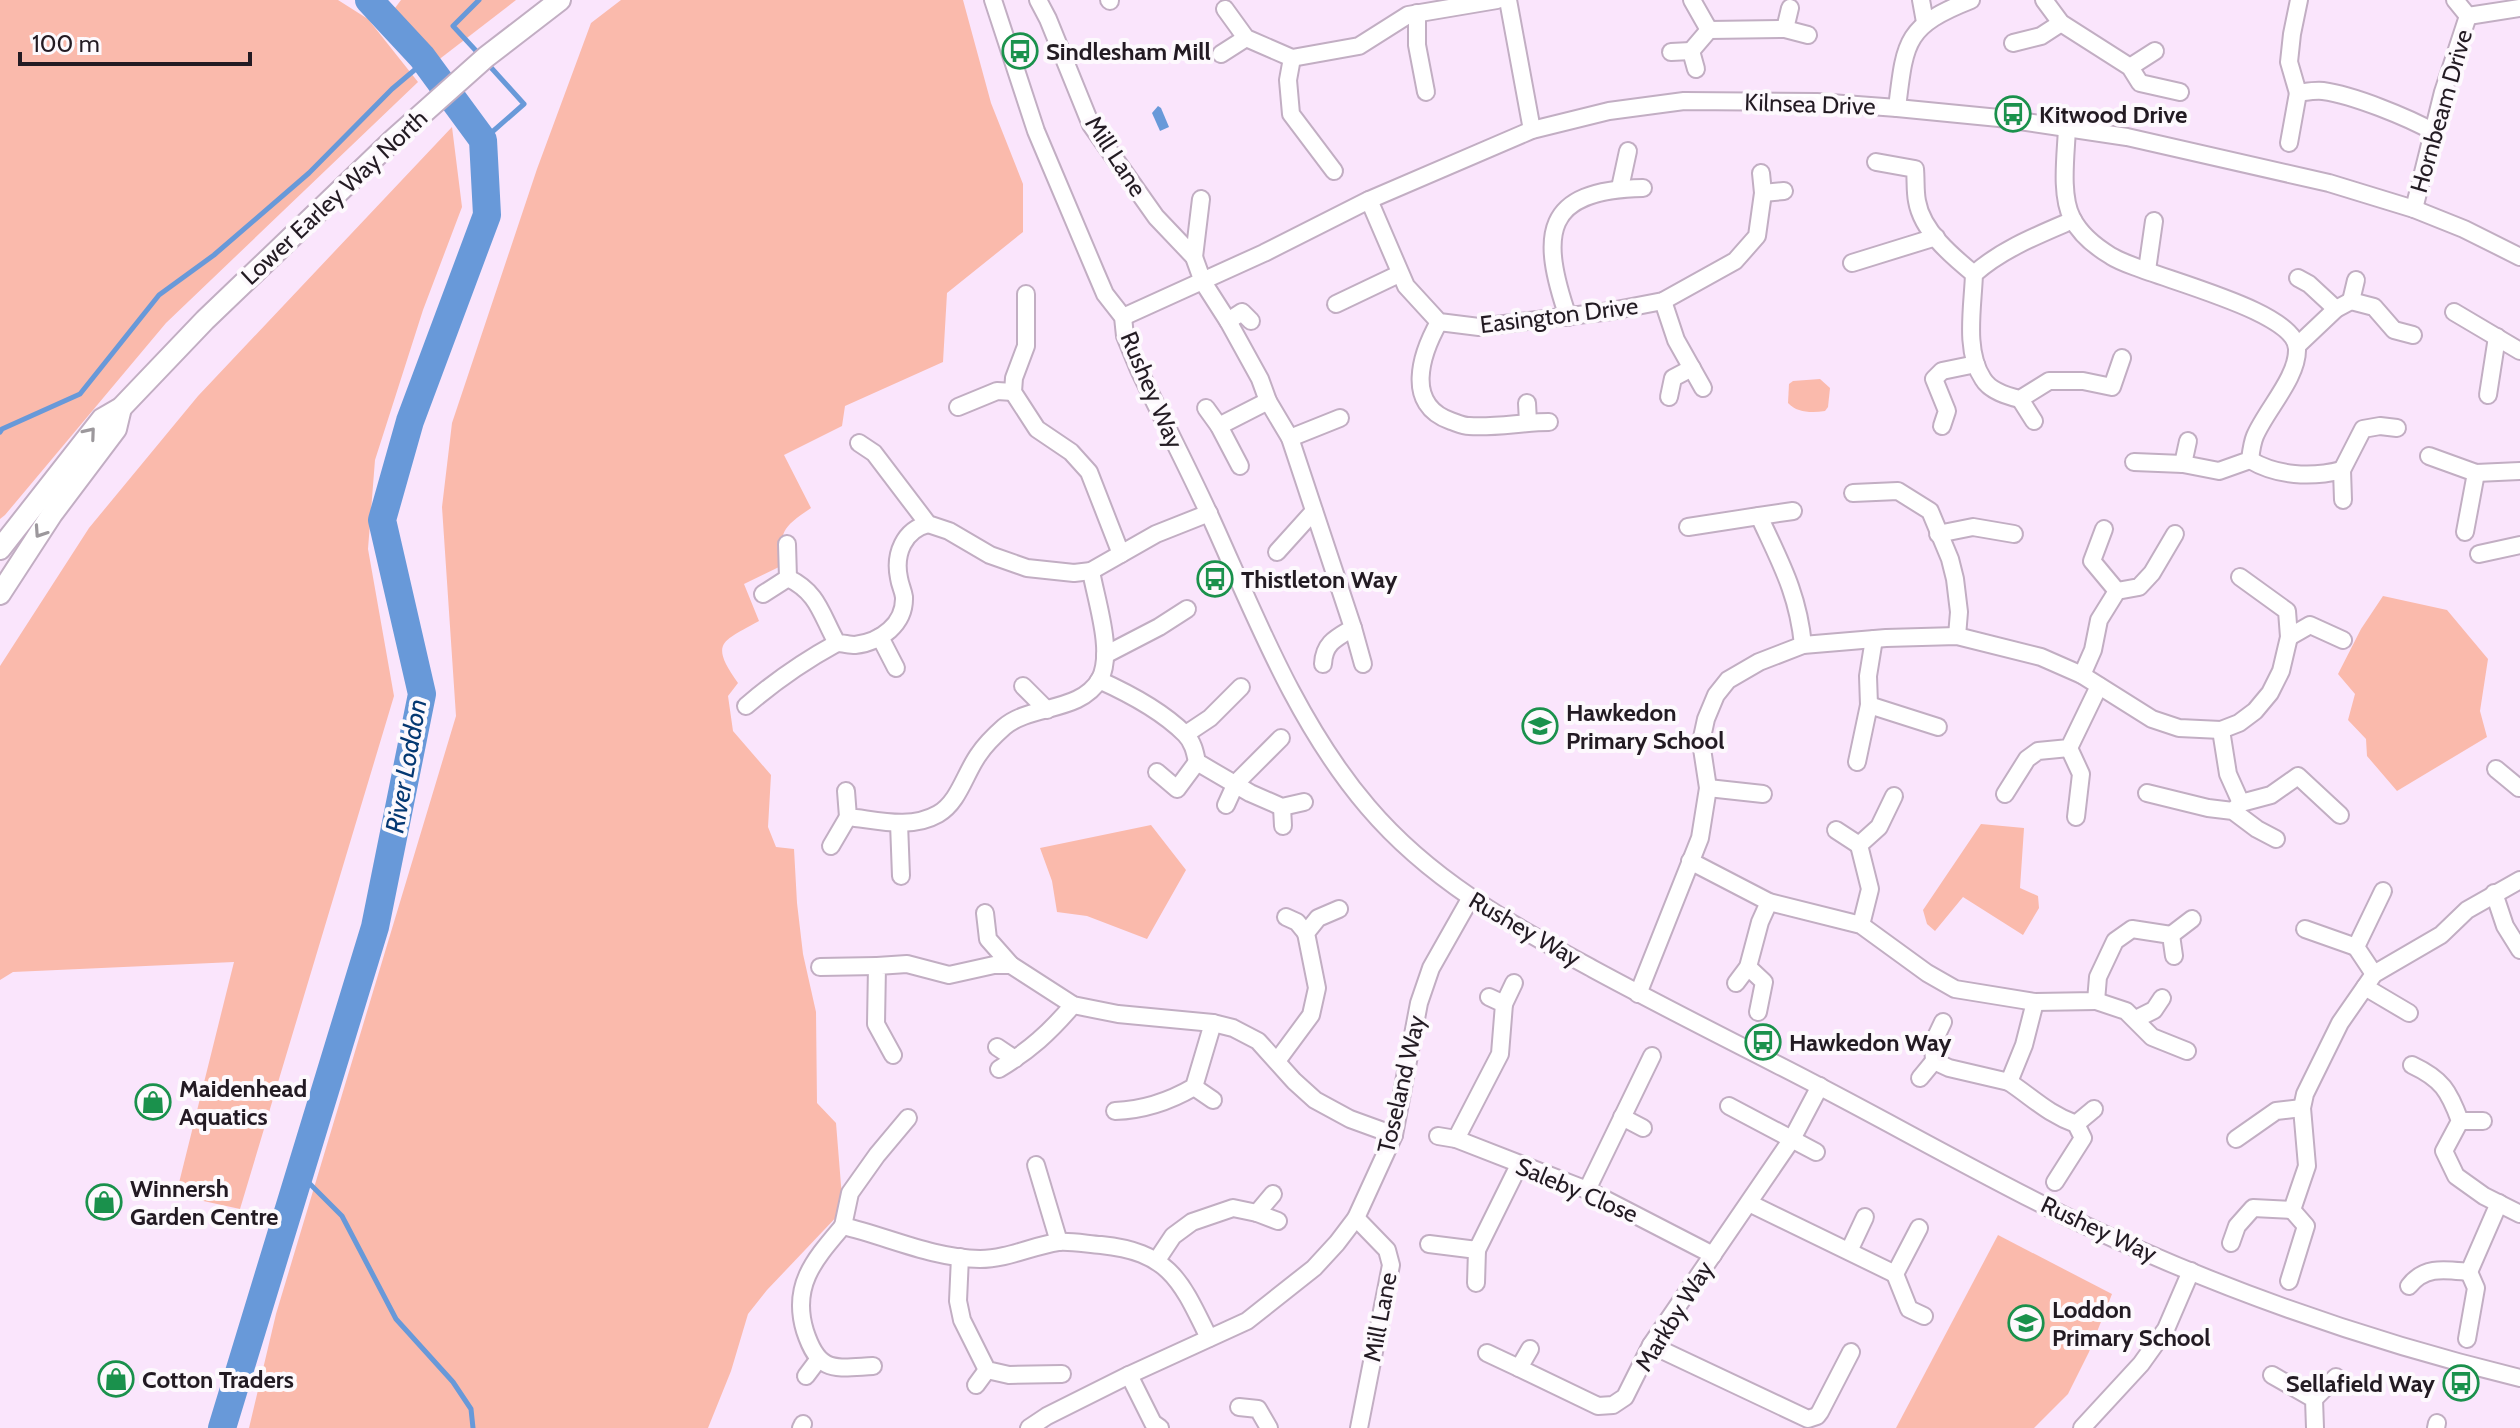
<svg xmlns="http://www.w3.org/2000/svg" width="2520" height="1428" font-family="Cabin,sans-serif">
	<rect width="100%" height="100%" fill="#fae5fc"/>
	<g fill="#fabaac">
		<polygon points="0,0 338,0 368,19 418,82 166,323 5,515 0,519"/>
		<polygon points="401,0 516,0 437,61 395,8"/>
		<path d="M621,0h342l28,103 32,81v48l-76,61 -4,69 -98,44 -3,20 -58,29 27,53c-31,21 -29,22 -32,59l-35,17 15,37c-37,21 -50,21 -21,62l-10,13 5,35 38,44 -3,52 8,20 18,2 3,54 6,51 13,58 1,91 19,20 7,87 -76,80 -19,24 -17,57 -23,57h-459l27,-114 180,-598 -14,-209 10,-84 85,-254 54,-146z"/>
		<polygon points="452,127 462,207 423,310 375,460 368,549 394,696 240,1209 176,1195 234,962 13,972 0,980 0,666 89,528 198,396"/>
		<path d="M1820,379l10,9 -2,19 -3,4c-13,2 -28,2 -37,-8l1,-19 4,-3z"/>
		<polygon points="2383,596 2447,610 2488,659 2480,711 2487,737 2397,791 2367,756 2366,739 2348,720 2355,694 2338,674 2361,629"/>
		<polygon points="1981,824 2024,828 2020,888 2038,896 2039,908 2023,935 1963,897 1935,931 1927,924 1923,910"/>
		<polygon points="1151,825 1186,870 1147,939 1087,916 1057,912 1052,881 1040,848"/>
		<polygon points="1998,1235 2112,1294 2089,1352 2068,1394 2034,1428 1896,1428"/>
	</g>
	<polygon fill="#6899d9" points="1158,106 1161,108 1169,127 1160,131 1152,113"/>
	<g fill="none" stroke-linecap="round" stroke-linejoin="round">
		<g stroke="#6899d9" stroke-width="5">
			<polyline points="379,12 382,0"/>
			<polyline points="479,54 453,26 479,0"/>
			<polyline points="483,140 524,104 486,62"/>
			<polyline points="0,432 2,429 80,394 159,295 214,255 309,173 392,89 424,62"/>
			<polyline points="300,1174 342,1216 396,1319 453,1382 471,1409 473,1428"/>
		</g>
		<polyline stroke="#6899d9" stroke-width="28" points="222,1428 375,927 422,694 382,520 410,421 487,215 483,140 422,57 369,0"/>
		<defs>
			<g id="minor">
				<path d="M993,0l43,131 60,142 9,21 18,23 2,19 14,34c23,48 48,96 71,146 45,99 86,207 158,291 63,74 141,116 225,162 61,33 122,64 183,95 97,49 190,103 287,151 146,70 300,125 457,163"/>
				<path d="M1038,0l10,19 43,106 65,92 38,40 9,25 25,39 32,58 8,22 22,37 63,190c-17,10 -29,15 -30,36"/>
				<polyline points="1109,0 1110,1"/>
				<polyline points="1508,0 1532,130"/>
				<polyline points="1692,0 1709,30 1785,29 1808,35"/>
				<polyline points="1921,0 1925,22"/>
				<polyline points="2044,0 2061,23 2130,67 2140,83 2180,92"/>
				<path d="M2299,0l-7,34 -3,28 9,31c8,-1 17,-3 25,-2 30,4 84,26 111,41"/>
				<polyline points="2455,0 2468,16"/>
				<polyline points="1225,9 1246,38 1292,58 1359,46 1408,15 1497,0"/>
				<polyline points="1417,13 1417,45 1426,92"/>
				<polyline points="2468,16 2520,8"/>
				<polyline points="1785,29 1790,8"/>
				<polyline points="2013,43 2041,36 2061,23"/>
				<polyline points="1671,52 1691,51"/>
				<polyline points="1221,54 1246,38"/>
				<polyline points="1292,58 1288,80 1291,114 1334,171"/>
				<polyline points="2130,67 2155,51"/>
				<polyline points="1696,69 1691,51 1709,30"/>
				<path d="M1897,108c8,-67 8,-82 74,-108"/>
				<path d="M2067,128c-1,26 -7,67 5,90 8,16 24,29 39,38 31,20 185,52 186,93 1,28 -31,61 -42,87 -3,7 -4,16 -5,24l-31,11 -36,-7 -49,-2"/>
				<polyline points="2289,143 2298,93"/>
				<path d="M1876,162l39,7c1,11 0,22 2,32 5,30 35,55 57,73"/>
				<polyline points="1620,188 1628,151"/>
				<polyline points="1763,193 1784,191"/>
				<polyline points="1369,200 1406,286 1439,322 1479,327 1611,311 1663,301 1735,261 1757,236 1763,193 1761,173"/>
				<polyline points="2414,209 2443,92 2468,16"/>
				<path d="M2073,220c-35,15 -71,29 -99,54 -1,32 -10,77 9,105 7,12 24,17 37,20l29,-18h34l29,6 10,-29"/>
				<polyline points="1194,257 1201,199"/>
				<polyline points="1852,263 1936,237"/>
				<polyline points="2147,270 2154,221"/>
				<polyline points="2298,278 2309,284 2336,309"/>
				<polyline points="1026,294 1026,346 1014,378 1013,392 1037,429 1071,452 1089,472 1121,554"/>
				<polyline points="1663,301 1676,340 1703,388"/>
				<polyline points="2351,301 2356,280"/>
				<polyline points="1336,304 1399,274"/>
				<polyline points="2454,312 2520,351"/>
				<polyline points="1123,317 1264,253 1369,200 1532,130 1609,111 1684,101 1817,102 1897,108 1999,118 2127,137 2329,183 2414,209 2464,229 2520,257"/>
				<path d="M1568,317c-28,-82 -26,-127 75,-129"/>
				<polyline points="1228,321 1242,312 1251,321"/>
				<path d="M1439,322c-18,32 -35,83 12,99 6,2 12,5 18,5 26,2 54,-4 80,-4"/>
				<polyline points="2298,345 2336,309 2351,301 2374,307 2394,330 2413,335"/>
				<polyline points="2488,395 2497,337"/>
				<polyline points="1669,397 1673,378 1692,368"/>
				<polyline points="2020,399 2034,421"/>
				<polyline points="1527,403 1528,422"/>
				<polyline points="958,407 997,391 1013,392"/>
				<polyline points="1206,408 1219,426 1240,466"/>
				<polyline points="1219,426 1268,401"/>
				<polyline points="1942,426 1947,411 1934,379 1942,371 1976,364"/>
				<polyline points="1290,438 1340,418"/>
				<polyline points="859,443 874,453 928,524 949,531 990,555 1027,568 1074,573 1091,571 1156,534 1209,513"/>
				<polyline points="2429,456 2476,473 2520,471"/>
				<path d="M2250,460c27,16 61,18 92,10l1,30"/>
				<polyline points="2183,464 2188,441"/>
				<polyline points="2342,470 2363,429 2380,426 2397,428"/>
				<polyline points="1853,493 1898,491 1930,511 1950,559 1955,579 1959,612 1957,636"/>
				<polyline points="1759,516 1793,511"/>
				<path d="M1688,527l71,-11c21,46 39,77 44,129"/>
				<polyline points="2104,529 2092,561 2117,591"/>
				<polyline points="2465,532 2476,473"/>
				<polyline points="1938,534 1973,527 2014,534"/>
				<polyline points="787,544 788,578"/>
				<polyline points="1277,552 1314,511"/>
				<polyline points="2479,554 2520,545"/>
				<path d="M763,594l25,-16c31,15 33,37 49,65 5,0 13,2 18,2 26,-3 50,-21 49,-48 -1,-7 -4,-12 -5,-19 -5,-24 5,-48 29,-54"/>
				<polyline points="1353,628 1363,664"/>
				<polyline points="880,637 896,668"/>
				<polyline points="2289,637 2310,625 2343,640"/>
				<polyline points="1105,655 1159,627 1187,609"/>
				<polyline points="2082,675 2093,650 2099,620 2117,591 2139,587 2152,573 2175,534"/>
				<path d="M1099,680c29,13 63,31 86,54 8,8 10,18 12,28l53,31 32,14 22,-5"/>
				<polyline points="1023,686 1047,710"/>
				<polyline points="1869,705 1938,727"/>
				<path d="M746,706c28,-24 58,-45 91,-63"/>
				<polyline points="2221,730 2228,774 2241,803 2234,810"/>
				<polyline points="1186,734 1210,718 1241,687"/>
				<polyline points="2069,748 2081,774 2076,817"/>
				<polyline points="1857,762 1869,705 1868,676 1874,639"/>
				<polyline points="2496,769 2519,788"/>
				<polyline points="1157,772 1177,789 1197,762"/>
				<polyline points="1708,788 1763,794"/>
				<path d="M846,791l2,26c29,3 62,13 90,-3 21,-12 27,-41 41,-60 6,-9 16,-19 25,-27 27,-23 76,-14 96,-48 14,-27 -4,-79 -9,-108"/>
				<polyline points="2147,793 2208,808 2233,811 2257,829 2276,839"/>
				<polyline points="2005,794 2027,759 2038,751 2069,748 2099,686"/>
				<polyline points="2241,803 2271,795 2298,776 2340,815"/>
				<polyline points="1226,805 1236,783 1281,738"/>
				<polyline points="1282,807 1283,826"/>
				<polyline points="899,823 901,876"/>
				<polyline points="1836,830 1859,845"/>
				<polyline points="831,846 848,817"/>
				<polyline points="1690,861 1769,902 1861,925 1927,973 1955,989 2035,1002 2096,1001 2098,977 2115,941 2132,929 2171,935 2174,956"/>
				<polyline points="2494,893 2505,926 2520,950"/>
				<polyline points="985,913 988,939 1011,965 1073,1005 1118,1014 1213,1023 1233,1028 1258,1041 1294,1081 1315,1100 1350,1119 1394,1135"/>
				<polyline points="1286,917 1297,922 1306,933"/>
				<polyline points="1861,925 1870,889 1859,845 1879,827 1894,796"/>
				<polyline points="2305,929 2356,947"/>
				<polyline points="2171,935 2192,919"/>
				<polyline points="820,967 877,966"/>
				<polyline points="1748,967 1764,982 1758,1012"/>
				<polyline points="2374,974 2356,947 2383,891"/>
				<polyline points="1736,983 1748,967 1760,922 1769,902"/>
				<polyline points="2365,987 2409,1013"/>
				<polyline points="1638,994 1700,838 1708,788 1701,742 1706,719 1716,695 1728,680 1759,662 1803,645 1886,638 1957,636 2041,657 2082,675 2152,719 2179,728 2221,730 2239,723 2255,711 2270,693 2281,671 2289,637 2287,611 2240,577"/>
				<polyline points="2096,1001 2126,1011 2152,1037 2187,1051"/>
				<path d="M2035,1002l-11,43 -15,37c24,16 39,32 67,42l7,14 -28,44"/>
				<polyline points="1504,1004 1514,983"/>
				<polyline points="2136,1019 2154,1010 2162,998"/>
				<polyline points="1943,1022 1933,1043 1934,1061 1949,1068 2009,1082"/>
				<polyline points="997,1047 1015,1059"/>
				<polyline points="893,1055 876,1024 877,966 907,964 949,975 994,965 1011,965"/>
				<polyline points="1277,1061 1311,1015 1317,988 1306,933 1318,918 1339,909"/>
				<path d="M2412,1065c30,14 37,26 48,56l-16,30 12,25 28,20 36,18"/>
				<path d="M999,1069c31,-19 50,-36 74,-64"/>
				<polyline points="1920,1078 1934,1061"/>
				<polyline points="1194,1087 1213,1100"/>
				<polyline points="1729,1106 1816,1152"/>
				<path d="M1115,1111c29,-1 55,-10 79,-24l19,-64"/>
				<polyline points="1622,1117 1643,1128"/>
				<path d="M908,1118l-31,37 -27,38 -7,33c46,11 89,32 137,33 27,0 52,-13 78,-17 13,-1 29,2 43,3 69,7 80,36 108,93"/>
				<polyline points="2460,1121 2483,1121"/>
				<polyline points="2076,1124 2094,1109"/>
				<polyline points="1438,1136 1456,1139 1587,1190 1713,1255"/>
				<polyline points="1456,1139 1500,1054 1504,1004 1489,997"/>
				<polyline points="2236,1139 2276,1111 2302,1108"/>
				<polyline points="1036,1165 1059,1242"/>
				<polyline points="1587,1190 1652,1056"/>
				<polyline points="1749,1203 1895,1274 1919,1228"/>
				<polyline points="1257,1213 1273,1194"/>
				<polyline points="1356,1218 1387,1250 1391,1265 1359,1428"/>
				<path d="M843,1226c-28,33 -52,59 -38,105 14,43 29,37 68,35"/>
				<polyline points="2231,1243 2237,1226 2253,1208 2292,1210 2307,1166 2302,1108 2305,1094 2340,1023 2374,974 2441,935 2467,910 2520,880"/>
				<polyline points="1429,1244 1477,1250 1519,1165"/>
				<polyline points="1849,1251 1865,1217"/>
				<polyline points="960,1257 958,1301 962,1320 987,1370 1009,1375 1062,1374"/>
				<polyline points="1157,1260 1173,1236 1192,1222 1233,1208 1257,1213 1278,1221"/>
				<polyline points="1895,1274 1909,1309 1924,1316"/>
				<polyline points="2289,1281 2306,1226 2292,1210"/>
				<polyline points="1476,1283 1477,1250"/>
				<path d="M2409,1286c16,-21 38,-16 60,-14l30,-69"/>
				<polyline points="2467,1339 2476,1288 2469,1272"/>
				<polyline points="1651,1345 1808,1419 1817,1416 1820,1412 1851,1352"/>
				<polyline points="1530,1349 1519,1368 1598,1406 1613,1405 1625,1397 1651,1345 1792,1139 1820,1086"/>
				<polyline points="1487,1353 1519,1368"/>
				<polyline points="1129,1375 1153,1423 1160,1428"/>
				<polyline points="2272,1375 2314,1399 2315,1428"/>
				<polyline points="806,1376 818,1360"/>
				<polyline points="976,1385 987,1370"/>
				<polyline points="2314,1399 2336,1377"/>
				<polyline points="1239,1407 1258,1409 1269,1428"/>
				<polyline points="801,1428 803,1424"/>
				<polyline points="1029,1428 1047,1416 1129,1375 1247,1321 1314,1268 1337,1243 1356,1218 1394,1135 1419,1003 1431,968 1470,899"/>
				<polyline points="2082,1428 2141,1364 2166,1329 2191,1271"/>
				<polyline points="2436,1428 2437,1423"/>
			</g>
			<g id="major">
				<polyline points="0,549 102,419 121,408 205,320 394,139 486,57 560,0"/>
				<polyline points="0,594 52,514 116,429 121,408"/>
			</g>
		</defs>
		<use href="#minor" stroke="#c2aec3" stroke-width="20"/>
		<use href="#major" stroke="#c2aec3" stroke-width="24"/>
		<use href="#minor" stroke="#fff" stroke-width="16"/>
		<use href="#major" stroke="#fff" stroke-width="20"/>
	</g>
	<defs><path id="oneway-chevron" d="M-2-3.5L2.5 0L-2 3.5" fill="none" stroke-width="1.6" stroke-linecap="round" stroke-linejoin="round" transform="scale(2)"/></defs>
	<g stroke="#9c989c">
		<use href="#oneway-chevron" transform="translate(90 433) rotate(-50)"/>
		<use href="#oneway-chevron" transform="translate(40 532) rotate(124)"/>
	</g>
	<defs>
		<symbol id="bus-ring" viewBox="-11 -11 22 22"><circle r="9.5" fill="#fdf9fd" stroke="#1a914c" stroke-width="1.5"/><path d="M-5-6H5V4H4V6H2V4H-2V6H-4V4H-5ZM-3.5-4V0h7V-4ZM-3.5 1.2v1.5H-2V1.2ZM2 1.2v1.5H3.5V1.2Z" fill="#1a914c"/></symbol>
		<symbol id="school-ring" viewBox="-11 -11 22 22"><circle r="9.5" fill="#fdf9fd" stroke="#1a914c" stroke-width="1.5"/><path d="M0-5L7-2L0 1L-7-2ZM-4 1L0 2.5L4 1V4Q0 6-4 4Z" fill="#1a914c"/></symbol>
		<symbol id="shop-ring" viewBox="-11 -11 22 22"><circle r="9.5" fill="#fdf9fd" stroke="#1a914c" stroke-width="1.5"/><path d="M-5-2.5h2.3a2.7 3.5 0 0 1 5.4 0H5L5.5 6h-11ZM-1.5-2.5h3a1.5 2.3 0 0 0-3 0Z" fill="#1a914c"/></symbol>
	</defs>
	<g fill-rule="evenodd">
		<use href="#bus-ring" x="1000" y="31" width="40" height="40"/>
		<use href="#bus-ring" x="1993" y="94" width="40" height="40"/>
		<use href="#bus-ring" x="1195" y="559" width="40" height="40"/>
		<use href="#school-ring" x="1520" y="706" width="40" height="40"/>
		<use href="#bus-ring" x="1743" y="1022" width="40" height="40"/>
		<use href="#shop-ring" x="133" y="1082" width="40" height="40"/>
		<use href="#shop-ring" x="84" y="1182" width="40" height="40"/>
		<use href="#school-ring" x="2006" y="1303" width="40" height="40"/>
		<use href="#shop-ring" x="96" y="1359" width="40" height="40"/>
		<use href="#bus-ring" x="2441" y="1363" width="40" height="40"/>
	</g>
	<g text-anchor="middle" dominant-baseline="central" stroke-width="8" stroke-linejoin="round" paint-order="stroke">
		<g font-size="24" font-weight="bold" fill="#231b23" stroke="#fdf9fd" text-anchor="start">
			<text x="1046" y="51">Sindlesham Mill</text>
			<text x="2039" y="114">Kitwood Drive</text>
			<text x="1241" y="579">Thistleton Way</text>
			<text x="1566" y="712">Hawkedon<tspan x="1566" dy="28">Primary School</tspan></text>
			<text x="1789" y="1042">Hawkedon Way</text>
			<text x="179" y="1088">Maidenhead<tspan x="179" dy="28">Aquatics</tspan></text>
			<text x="130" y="1188">Winnersh<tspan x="130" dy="28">Garden Centre</tspan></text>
			<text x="2052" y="1309">Loddon<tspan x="2052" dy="28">Primary School</tspan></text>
			<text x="142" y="1379">Cotton Traders</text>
			<text x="2435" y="1383" text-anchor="end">Sellafield Way</text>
		</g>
		<g font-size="24" fill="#231b23" stroke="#fdf9fd">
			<text transform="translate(1810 104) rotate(2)">Kilnsea Drive</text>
			<text transform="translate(2441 111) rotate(-74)">Hornbeam Drive</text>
			<text transform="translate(1116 156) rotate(57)">Mill Lane</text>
			<text transform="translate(334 197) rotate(-43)">Lower Earley Way North</text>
			<text transform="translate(1559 315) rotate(-7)">Easington Drive</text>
			<text transform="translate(1152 390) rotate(67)">Rushey Way</text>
			<text transform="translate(1525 929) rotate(30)">Rushey Way</text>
			<text transform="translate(1401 1084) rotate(-77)">Toseland Way</text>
			<text transform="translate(1577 1190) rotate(23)">Saleby Close</text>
			<text transform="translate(2099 1229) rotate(25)">Rushey Way</text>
			<text transform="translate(1674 1316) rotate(-58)">Markby Way</text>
			<text transform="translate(1380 1317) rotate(-79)">Mill Lane</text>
		</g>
		<g font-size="26" font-style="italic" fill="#043872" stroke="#fdf9fd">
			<text transform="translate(406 766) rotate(-80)">River Loddon</text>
		</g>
	</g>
	<path d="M20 52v12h230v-12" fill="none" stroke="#231b23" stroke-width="4"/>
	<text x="32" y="52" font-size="24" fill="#231b23" stroke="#fdf9fd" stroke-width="6" paint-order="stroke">100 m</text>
</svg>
